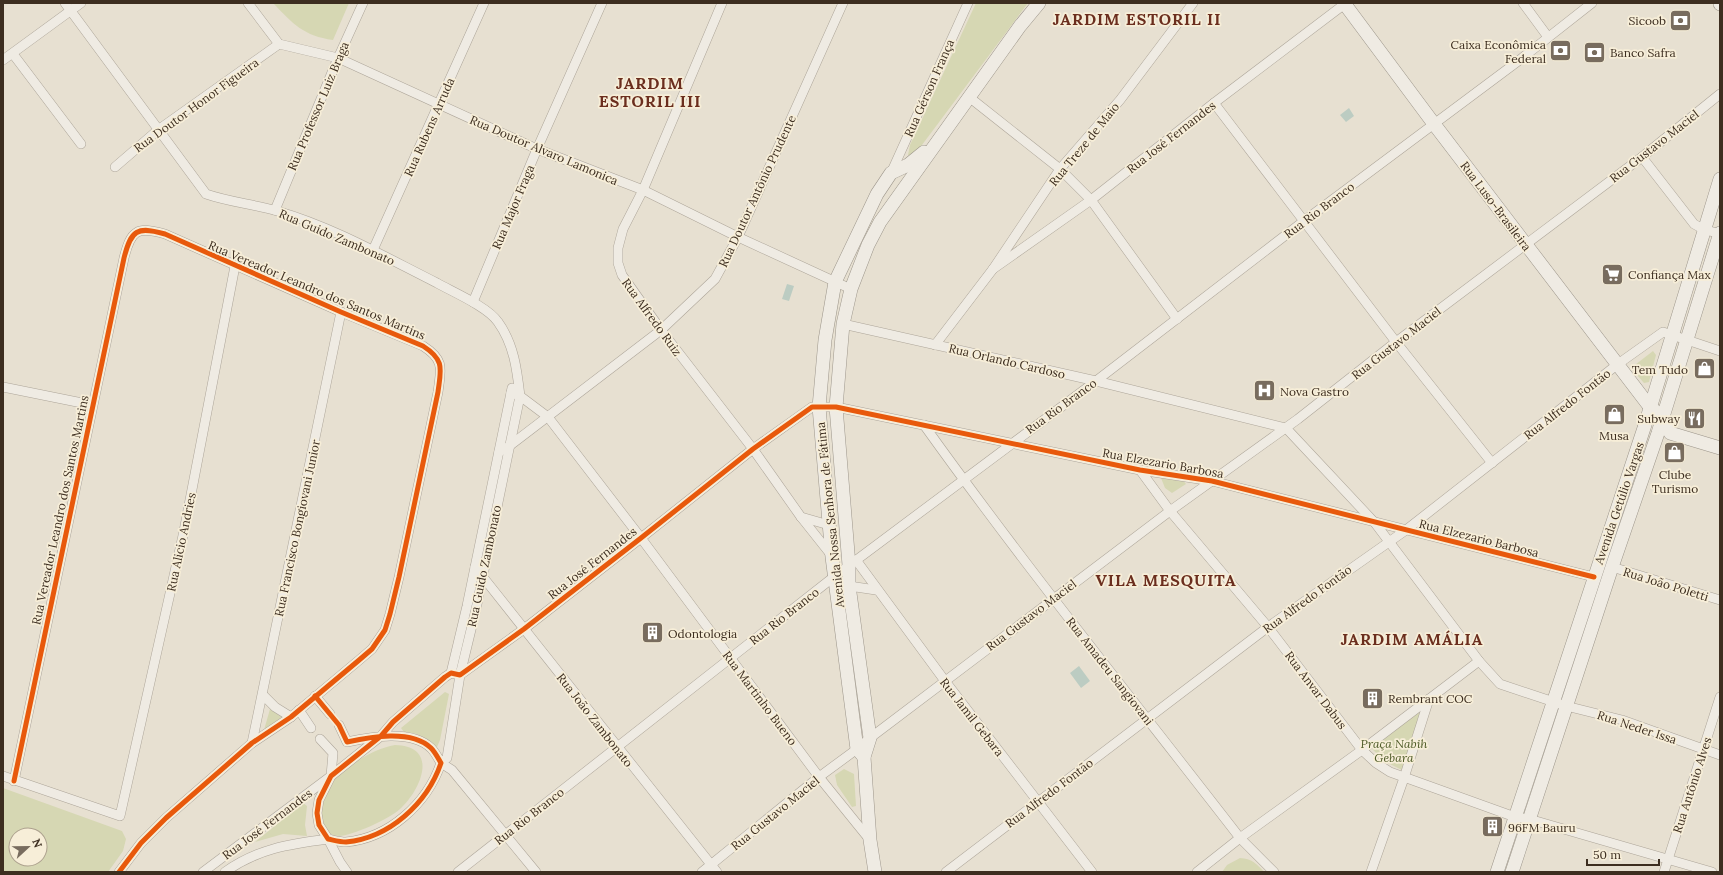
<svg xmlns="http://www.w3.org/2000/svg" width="1723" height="875" font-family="Lora,serif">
	<rect width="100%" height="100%" fill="#e7e0d1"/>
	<g fill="#d6d7b3" fill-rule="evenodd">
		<path d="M273,3h76l-16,37c-29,-4 -40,-16 -60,-37z"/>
		<polygon points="976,3 1028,3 913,157 908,155 910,145"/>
		<polygon points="1653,351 1656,355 1649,382 1644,383 1631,368"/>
		<polygon points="1161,478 1183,480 1186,484 1172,493 1165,488"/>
		<polygon points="445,692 449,694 440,740 437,747 417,734 404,732 401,728"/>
		<polygon points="270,709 282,717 264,730"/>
		<polygon points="1421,711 1402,770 1386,762 1371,748"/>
		<path d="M395,745c45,1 26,45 5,64 -9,9 -48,27 -61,27 -4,0 -8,-2 -12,-3 -28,-40 34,-82 68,-88z"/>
		<polygon points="844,769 854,774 856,806 852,807 837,785 835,775"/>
		<path d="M3,788l119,43 4,8 -3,12 -15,21h-105zM16,835h24v24h-24z"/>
		<polygon points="303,803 307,806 305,825 307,836 283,834 255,842"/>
		<path d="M1240,858c12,1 16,5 24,14h-42l5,-7z"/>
	</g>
	<g fill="#bcccc2">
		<polygon points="1349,108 1354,116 1346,122 1340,115"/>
		<polygon points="787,284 794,286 789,301 782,299"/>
		<polygon points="1079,666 1090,681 1081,688 1070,673"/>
	</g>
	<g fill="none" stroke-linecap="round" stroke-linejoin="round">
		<defs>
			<g id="street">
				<path d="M65,3l141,191c23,8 47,10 71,17 56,16 108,46 160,72 16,9 51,24 61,39 16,22 19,48 22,74l-44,213 -16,66 -13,83 -6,5 11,7 84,102"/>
				<polyline points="248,3 279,44 338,58 537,149 643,190 738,237 851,289"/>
				<polyline points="722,3 643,190 623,229 618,248 618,263 622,275 661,330 753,449 801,517 832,556"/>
				<polyline points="1523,3 1548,37"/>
				<polyline points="13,54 81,144"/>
				<polyline points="3,60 81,3"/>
				<polyline points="969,97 1060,169 1091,200 1177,319"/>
				<polyline points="1214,103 1396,342 1492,463"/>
				<polyline points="1642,157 1694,224 1703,229 1720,234"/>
				<polyline points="115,167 158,130 279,44"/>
				<polyline points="891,173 968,3"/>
				<polyline points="275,210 338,58 363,3"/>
				<polyline points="373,250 484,3"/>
				<polyline points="993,269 1091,200 1214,103 1346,3"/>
				<polyline points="473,302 537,149 602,3"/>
				<polyline points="843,324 1096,381 1286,428 1375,523 1479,661 1500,684 1566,706 1622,720 1720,755"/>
				<polyline points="935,345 993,269 1060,169 1120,100 1193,3"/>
				<polyline points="3,387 92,405"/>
				<polyline points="511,393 520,396 548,417 641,538 819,777 870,840"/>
				<path d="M924,425c101,141 210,276 316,413l34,34"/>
				<polyline points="499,452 508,447 661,330 715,279 738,237 843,3"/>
				<polyline points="1140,470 1170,511 1268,627 1362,750 1376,763 1390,772 1515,817 1529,819 1712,872"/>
				<polyline points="801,517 829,525"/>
				<polyline points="856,560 945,681 1092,872"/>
				<polyline points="475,567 717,872"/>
				<polyline points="1612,567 1720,600"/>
				<polyline points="849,586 876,590"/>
				<polyline points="451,673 467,606 512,388"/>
				<polyline points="263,695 275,707 291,717"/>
				<polyline points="315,696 330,714"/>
				<polyline points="299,710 311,728"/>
				<path d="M339,725l8,17c23,-5 64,-13 84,6 4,4 7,10 10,15 -14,41 -52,75 -95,79 -6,0 -13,-2 -18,-3l-9,-14 -2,-12 2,-13 12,-24 50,-40 12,-14 52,-45 6,-4 9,2 64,-46 117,-91 112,-89 59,-42h24l304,63 72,11 382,96"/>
				<polyline points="252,743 341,312"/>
				<polyline points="3,776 120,816 184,531 235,266"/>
				<path d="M14,781l110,-523c7,-28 13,-32 41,-24l176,78 82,34c22,14 18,23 15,46l-39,185 -9,37 -5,16 -13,19 -14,12 -67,56 -39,26 -86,75 -25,25 -22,29"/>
				<polyline points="203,872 331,776 333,753 320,739"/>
				<path d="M225,872c32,-23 64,-28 103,-33l12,23 7,10"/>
				<polyline points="458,872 835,576 1096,381 1304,221 1517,62 1592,3"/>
				<polyline points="702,872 819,777 857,749 870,738 1170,511 1298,419 1396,342 1642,157 1720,94"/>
				<polyline points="946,872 1268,627 1406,530 1618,364 1663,332 1720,351"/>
				<polyline points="1197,872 1240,838 1362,750 1479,661"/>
				<polyline points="1371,872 1404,778 1429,699"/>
				<polyline points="1664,872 1720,697"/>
			</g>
			<g id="secondary">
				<polyline points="1344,3 1434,124 1650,407 1663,417 1670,433 1720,448"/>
				<polyline points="1720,3 1720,4"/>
				<polyline points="864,757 857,749 832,557 819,407 825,340 835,282 877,194 891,173 908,165 924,152"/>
				<polyline points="875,872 870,840 864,757 870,738 849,586 849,565 836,407 843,324 851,289 868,245 880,222 1020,26 1039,3"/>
				<polyline points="1497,872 1644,428 1720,179"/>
				<polyline points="1512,872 1612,567 1658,433 1720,233"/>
			</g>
		</defs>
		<use href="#street" stroke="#ada599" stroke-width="10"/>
		<use href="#secondary" stroke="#9c958a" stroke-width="14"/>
		<use href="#street" stroke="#efebe3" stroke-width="9"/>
		<use href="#secondary" stroke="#efebe3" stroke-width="13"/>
		<defs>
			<g id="cycleway">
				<path d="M315,696l24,29 8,17c23,-5 64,-13 84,6 4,4 7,10 10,15 -14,41 -52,75 -95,79 -6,0 -13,-2 -18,-3l-9,-14 -2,-12 2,-13 12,-24 50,-40 12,-14 52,-45 6,-4 9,2 64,-46 117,-91 112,-89 59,-42h24l304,63 72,11 382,96"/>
				<path d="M14,781l110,-523c7,-28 13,-32 41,-24l176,78 82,34c22,14 18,23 15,46l-39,185 -9,37 -5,16 -13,19 -14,12 -67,56 -39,26 -86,75 -25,25 -22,29"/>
			</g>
		</defs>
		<use href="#cycleway" stroke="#f7eed8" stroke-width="8"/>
		<use href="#cycleway" stroke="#e8590c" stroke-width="5"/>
	</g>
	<defs>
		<symbol id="bank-square" viewBox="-11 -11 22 22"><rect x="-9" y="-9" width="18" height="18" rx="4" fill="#786c5e" stroke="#f7eed8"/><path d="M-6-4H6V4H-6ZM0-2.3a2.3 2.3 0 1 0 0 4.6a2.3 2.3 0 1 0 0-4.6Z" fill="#fff"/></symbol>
		<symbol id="supermarket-square" viewBox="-11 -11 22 22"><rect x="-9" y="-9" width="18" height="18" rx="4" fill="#786c5e" stroke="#f7eed8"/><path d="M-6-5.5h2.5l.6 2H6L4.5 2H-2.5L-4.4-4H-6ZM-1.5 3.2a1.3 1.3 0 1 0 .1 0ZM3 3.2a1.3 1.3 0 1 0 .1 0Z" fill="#fff"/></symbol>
		<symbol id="shop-square" viewBox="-11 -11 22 22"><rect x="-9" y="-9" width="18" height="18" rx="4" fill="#786c5e" stroke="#f7eed8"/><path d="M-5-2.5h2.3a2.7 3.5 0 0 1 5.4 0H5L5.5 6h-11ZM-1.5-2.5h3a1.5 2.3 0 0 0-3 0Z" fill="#fff"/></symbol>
		<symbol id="hospital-square" viewBox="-11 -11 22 22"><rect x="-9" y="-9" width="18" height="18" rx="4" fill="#786c5e" stroke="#f7eed8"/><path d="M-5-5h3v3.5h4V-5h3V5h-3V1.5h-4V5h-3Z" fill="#fff"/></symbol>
		<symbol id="restaurant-square" viewBox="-11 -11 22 22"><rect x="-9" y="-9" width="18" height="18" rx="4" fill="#786c5e" stroke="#f7eed8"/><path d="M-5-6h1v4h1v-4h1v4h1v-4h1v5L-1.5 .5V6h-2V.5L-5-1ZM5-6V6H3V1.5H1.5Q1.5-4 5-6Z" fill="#fff"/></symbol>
		<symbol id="building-square" viewBox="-11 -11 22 22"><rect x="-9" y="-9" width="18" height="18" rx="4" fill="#786c5e" stroke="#f7eed8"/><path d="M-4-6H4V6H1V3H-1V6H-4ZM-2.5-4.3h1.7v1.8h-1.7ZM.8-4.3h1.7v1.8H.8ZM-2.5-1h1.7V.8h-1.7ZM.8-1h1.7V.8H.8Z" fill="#fff"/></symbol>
	</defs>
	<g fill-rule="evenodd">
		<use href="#bank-square" x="1668" y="8" width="25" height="25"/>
		<use href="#bank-square" x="1548" y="38" width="25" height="25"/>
		<use href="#bank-square" x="1582" y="40" width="25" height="25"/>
		<use href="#supermarket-square" x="1600" y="262" width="25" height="25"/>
		<use href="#shop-square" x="1692" y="356" width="25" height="25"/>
		<use href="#hospital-square" x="1252" y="378" width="25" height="25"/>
		<use href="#shop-square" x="1602" y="402" width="25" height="25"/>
		<use href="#restaurant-square" x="1682" y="406" width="25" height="25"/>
		<use href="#shop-square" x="1662" y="440" width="25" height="25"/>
		<use href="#building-square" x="640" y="620" width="25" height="25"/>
		<use href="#building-square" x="1360" y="686" width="25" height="25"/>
		<use href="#building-square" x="1480" y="814" width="25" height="25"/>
	</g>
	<g text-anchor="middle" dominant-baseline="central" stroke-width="3.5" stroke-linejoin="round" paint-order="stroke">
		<g font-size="12" fill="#3d2e20" stroke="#f7eed8" text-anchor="start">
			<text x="1666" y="20" text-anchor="end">Sicoob</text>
			<text x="1546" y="44" text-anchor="end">Caixa Econômica<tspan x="1546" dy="14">Federal</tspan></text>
			<text x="1610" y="52">Banco Safra</text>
			<text x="1628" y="274">Confiança Max</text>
			<text x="1688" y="369" text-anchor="end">Tem Tudo</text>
			<text x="1280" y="391">Nova Gastro</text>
			<text x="1680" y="418" text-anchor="end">Subway</text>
			<text x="1614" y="435" text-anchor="middle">Musa</text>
			<text x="1675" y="474" text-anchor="middle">Clube<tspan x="1675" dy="14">Turismo</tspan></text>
			<text x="668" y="633">Odontologia</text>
			<text x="1388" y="698">Rembrant COC</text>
			<text x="1508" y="827">96FM Bauru</text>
		</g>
		<g font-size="12" fill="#3d2e20" stroke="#f7eed8">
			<text transform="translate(929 88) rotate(-66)">Rua Gérson França</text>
			<text transform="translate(196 105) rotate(-36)">Rua Doutor Honor Figueira</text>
			<text transform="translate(318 106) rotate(-67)">Rua Professor Luiz Braga</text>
			<text transform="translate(429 127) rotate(-66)">Rua Rubens Arruda</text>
			<text transform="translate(1171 137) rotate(-38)">Rua José Fernandes</text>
			<text transform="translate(1084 144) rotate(-51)">Rua Treze de Maio</text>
			<text transform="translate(1654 146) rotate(-38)">Rua Gustavo Maciel</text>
			<text transform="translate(544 150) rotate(23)">Rua Doutor Alvaro Lamonica</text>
			<text transform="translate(757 191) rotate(-65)">Rua Doutor Antônio Prudente</text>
			<text transform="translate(1496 206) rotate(53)">Rua Luso-Brasileira</text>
			<text transform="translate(513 207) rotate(-67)">Rua Major Fraga</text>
			<text transform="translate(1319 210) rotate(-37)">Rua Rio Branco</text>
			<text transform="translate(337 237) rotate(23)">Rua Guido Zambonato</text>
			<text transform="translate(317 290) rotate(23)">Rua Vereador Leandro dos Santos Martins</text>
			<text transform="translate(652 317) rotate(54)">Rua Alfredo Ruiz</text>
			<text transform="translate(1396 343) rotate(-38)">Rua Gustavo Maciel</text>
			<text transform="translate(1007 361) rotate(13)">Rua Orlando Cardoso</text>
			<text transform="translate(1567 404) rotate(-38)">Rua Alfredo Fontão</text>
			<text transform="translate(1061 406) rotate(-36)">Rua Rio Branco</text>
			<text transform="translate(1163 463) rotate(10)">Rua Elzezario Barbosa</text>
			<text transform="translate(1619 503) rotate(-71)">Avenida Getúlio Vargas</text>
			<text transform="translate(60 510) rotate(-78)">Rua Vereador Leandro dos Santos Martins</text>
			<text transform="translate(830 515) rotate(-96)">Avenida Nossa Senhora de Fátima</text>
			<text transform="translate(297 528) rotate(-78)">Rua Francisco Bongiovani Junior</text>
			<text transform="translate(1479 538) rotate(14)">Rua Elzezario Barbosa</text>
			<text transform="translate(181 542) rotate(-78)">Rua Alicio Andries</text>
			<text transform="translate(592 563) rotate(-38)">Rua José Fernandes</text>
			<text transform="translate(484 566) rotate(-78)">Rua Guido Zambonato</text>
			<text transform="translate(1666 584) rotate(17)">Rua João Poletti</text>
			<text transform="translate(1307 599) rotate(-36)">Rua Alfredo Fontão</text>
			<text transform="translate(1031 615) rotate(-37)">Rua Gustavo Maciel</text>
			<text transform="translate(784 616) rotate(-38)">Rua Rio Branco</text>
			<text transform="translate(1110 671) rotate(52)">Rua Amadeu Sangiovani</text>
			<text transform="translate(1316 690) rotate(53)">Rua Anvar Dabus</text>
			<text transform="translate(760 698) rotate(53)">Rua Martinho Bueno</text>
			<text transform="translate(972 717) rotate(52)">Rua Jamil Gebara</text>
			<text transform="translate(595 720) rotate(52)">Rua João Zambonato</text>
			<text transform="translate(1637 727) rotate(18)">Rua Neder Issa</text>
			<text transform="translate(1692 785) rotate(-72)">Rua Antônio Alves</text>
			<text transform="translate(1049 793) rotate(-37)">Rua Alfredo Fontão</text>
			<text transform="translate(775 813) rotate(-39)">Rua Gustavo Maciel</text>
			<text transform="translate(529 816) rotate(-38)">Rua Rio Branco</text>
			<text transform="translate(267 824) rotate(-37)">Rua José Fernandes</text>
		</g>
		<g font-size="12" font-style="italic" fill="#4d5a26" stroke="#f7eed8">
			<text x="1394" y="743">Praça Nabih<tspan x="1394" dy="14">Gebara</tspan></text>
		</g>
		<g font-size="16" font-weight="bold" letter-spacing="1" fill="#6b2e1e" stroke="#f7eed8">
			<text x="1137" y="19">JARDIM ESTORIL II</text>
			<text x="650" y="83">JARDIM<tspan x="650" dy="18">ESTORIL III</tspan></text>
			<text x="1166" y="580">VILA MESQUITA</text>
			<text x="1412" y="639">JARDIM AMÁLIA</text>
		</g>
	</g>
	<rect width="1723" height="875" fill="none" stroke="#3d2e20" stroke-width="8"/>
	<g transform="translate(28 847) rotate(68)"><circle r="19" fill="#f7eed8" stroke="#ada18e"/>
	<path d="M0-3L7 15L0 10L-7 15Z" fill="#786c5e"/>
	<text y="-6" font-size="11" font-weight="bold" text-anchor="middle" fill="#3d2e20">N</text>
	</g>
	<path d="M1587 859v6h72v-6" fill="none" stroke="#3d2e20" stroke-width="2"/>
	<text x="1593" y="859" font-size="12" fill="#3d2e20" stroke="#f7eed8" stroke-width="3" paint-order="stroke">50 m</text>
</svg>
